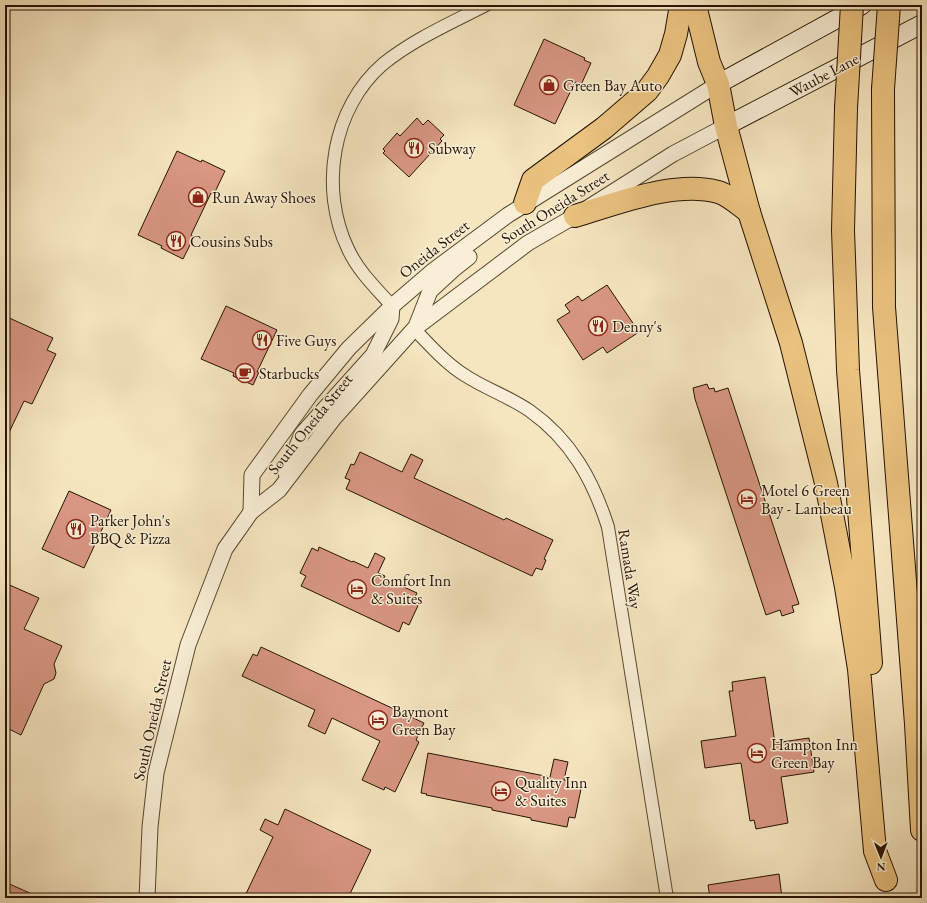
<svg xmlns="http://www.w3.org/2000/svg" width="927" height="903" font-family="'EB Garamond',serif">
	<rect width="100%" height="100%" fill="#f6e6c0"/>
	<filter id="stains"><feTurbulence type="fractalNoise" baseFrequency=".005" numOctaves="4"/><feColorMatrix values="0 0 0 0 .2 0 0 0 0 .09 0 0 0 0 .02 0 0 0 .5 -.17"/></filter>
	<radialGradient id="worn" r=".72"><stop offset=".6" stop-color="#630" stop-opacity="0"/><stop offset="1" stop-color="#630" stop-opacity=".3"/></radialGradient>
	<g fill="#d99784" stroke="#241200">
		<polygon points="544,39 585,58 584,60 591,63 581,85 575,82 555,124 514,105"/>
		<polygon points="417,118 423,125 428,120 444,135 440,139 442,141 409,177 383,153 385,151 383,149 397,133 400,136"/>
		<polygon points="177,151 201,162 202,160 225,171 214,194 211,193 191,235 194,237 183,259 161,248 162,246 138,235"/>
		<polygon points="607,285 639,332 607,353 603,347 583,360 557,320 570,312 565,305 578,296 582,301"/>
		<polygon points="226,306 277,330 257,372 259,372 253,385 233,376 234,373 201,359"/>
		<polygon points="5,316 53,338 47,350 56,354 32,404 24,401 5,441"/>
		<polygon points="707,384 709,389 714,388 715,392 728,388 799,604 792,606 794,612 782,616 780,610 766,615 695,399 693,388"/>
		<polygon points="360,452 402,472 411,454 423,460 414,478 504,520 506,518 553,540 544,559 546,560 542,570 536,568 532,576 346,489 350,480 345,478 351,464 354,465"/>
		<polygon points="69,491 111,510 84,568 42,549"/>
		<polygon points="319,547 352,562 353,561 368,568 375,553 385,558 378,573 385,576 384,578 417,593 415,597 421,599 409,625 403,622 399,632 301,586 306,576 300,573 312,548 318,551"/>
		<polygon points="5,583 39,598 24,629 62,646 54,664 56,673 54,679 44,684 21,735 5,727"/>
		<polygon points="261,647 424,723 416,740 419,742 395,792 385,787 384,790 362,780 380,741 332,718 325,734 308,726 315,710 242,676 253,654 257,656"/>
		<polygon points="765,677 775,743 809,738 814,772 781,777 788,823 756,829 754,820 750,821 741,763 705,768 701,741 736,736 729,691 733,691 732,682"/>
		<polygon points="428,753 550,777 554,759 568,762 564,780 576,783 575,788 581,789 575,818 569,817 567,827 531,820 531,818 492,810 492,808 426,795 427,794 421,793"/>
		<polygon points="285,809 371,850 348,898 244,898 273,837 260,830 265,819 278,825"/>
		<polygon points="779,874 782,898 710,898 708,885"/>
		<polygon points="5,882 41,898 5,898"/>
	</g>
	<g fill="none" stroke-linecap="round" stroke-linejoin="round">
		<defs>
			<g id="minor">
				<path d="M392,306c-16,-18 -34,-35 -44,-57 -29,-60 -16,-141 35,-185 31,-25 68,-41 103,-59"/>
				<path d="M414,329c17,17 32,35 52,47 20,13 44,21 64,35 41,29 63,69 78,116l59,371"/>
			</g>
			<g id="tertiary">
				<polyline points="415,329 430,291 455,268 469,257"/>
				<polyline points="286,473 302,434 373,355 391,319 392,306"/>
				<polyline points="251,512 252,475 310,395 349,348 392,306 434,270 508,215 718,84"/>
				<polyline points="147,898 150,827 156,773 188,645 225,549 251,512 279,490 334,418 414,329 528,243 575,216 673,154 726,126"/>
			</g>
			<g id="secondary">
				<polyline points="718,84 862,5"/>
				<polyline points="726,126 922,24"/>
			</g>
			<g id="motorway">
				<polyline points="695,5 709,62 718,84 726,126 749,212 791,343 826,483 846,587 859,669 875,851 886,880"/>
				<polyline points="883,89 884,307 916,724 922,830"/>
				<polyline points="846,108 843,230 848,370 871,663"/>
				<polyline points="525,203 533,180 604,128 647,91 658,76 670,55 676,34 681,5"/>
				<path d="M575,216c41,-12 100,-36 143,-24 9,2 23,14 31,20"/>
			</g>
		</defs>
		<use href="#minor" stroke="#584730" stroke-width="14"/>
		<use href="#tertiary" stroke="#584730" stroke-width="17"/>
		<use href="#secondary" stroke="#241200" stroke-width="20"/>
		<use href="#motorway" stroke="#241200" stroke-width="24"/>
		<use href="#minor" stroke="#f9efd6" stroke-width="12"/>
		<use href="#tertiary" stroke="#f9efd6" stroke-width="15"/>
		<use href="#secondary" stroke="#f9efd6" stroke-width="18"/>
		<use href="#motorway" stroke="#ebc380" stroke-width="22"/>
		<defs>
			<g id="motorway-bridge">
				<polyline points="883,89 889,5"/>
				<polyline points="846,108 852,5"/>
			</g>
		</defs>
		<use href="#motorway-bridge" stroke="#241200" stroke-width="24" stroke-linecap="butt"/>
		<use href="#motorway-bridge" stroke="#ebc380" stroke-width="22"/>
	</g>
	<defs>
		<symbol id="shop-ring" viewBox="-11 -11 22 22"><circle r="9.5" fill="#f9efd6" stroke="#8f2418" stroke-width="1.5"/><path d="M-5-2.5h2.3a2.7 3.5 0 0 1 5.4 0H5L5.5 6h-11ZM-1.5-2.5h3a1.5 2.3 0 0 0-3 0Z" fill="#8f2418"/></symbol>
		<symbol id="restaurant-ring" viewBox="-11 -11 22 22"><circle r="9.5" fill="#f9efd6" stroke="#8f2418" stroke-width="1.5"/><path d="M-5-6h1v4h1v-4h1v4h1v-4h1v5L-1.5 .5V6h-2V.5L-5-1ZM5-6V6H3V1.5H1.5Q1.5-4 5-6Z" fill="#8f2418"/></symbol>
		<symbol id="cafe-ring" viewBox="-11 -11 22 22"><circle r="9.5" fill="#f9efd6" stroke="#8f2418" stroke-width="1.5"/><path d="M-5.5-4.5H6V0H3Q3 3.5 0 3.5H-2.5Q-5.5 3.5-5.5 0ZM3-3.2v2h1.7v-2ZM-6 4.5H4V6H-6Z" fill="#8f2418"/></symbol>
		<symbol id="hotel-ring" viewBox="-11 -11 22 22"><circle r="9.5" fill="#f9efd6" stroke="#8f2418" stroke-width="1.5"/><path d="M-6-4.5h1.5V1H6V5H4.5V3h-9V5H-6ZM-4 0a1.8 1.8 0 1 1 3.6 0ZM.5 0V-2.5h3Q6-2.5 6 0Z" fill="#8f2418"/></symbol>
	</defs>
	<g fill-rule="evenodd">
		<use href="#shop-ring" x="538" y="74" width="22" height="22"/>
		<use href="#restaurant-ring" x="403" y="137" width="22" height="22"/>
		<use href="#shop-ring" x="187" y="186" width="22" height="22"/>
		<use href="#restaurant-ring" x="165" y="230" width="22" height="22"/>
		<use href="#restaurant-ring" x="587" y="315" width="22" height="22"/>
		<use href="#restaurant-ring" x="251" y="329" width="22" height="22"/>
		<use href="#cafe-ring" x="234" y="362" width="22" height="22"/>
		<use href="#hotel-ring" x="736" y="488" width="22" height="22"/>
		<use href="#restaurant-ring" x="65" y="518" width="22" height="22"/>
		<use href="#hotel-ring" x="346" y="578" width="22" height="22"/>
		<use href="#hotel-ring" x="367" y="709" width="22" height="22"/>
		<use href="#hotel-ring" x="746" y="742" width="22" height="22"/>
		<use href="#hotel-ring" x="490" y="780" width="22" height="22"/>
	</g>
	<g text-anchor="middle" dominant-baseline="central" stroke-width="3" stroke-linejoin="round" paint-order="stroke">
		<g font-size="16" fill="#241200" stroke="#f9efd6">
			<text transform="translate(824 75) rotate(-28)">Waube Lane</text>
			<text transform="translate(555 207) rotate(-32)">South Oneida Street</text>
			<text transform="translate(434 249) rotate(-38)">Oneida Street</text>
			<text transform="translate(310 424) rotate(-51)">South Oneida Street</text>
			<text transform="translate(630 569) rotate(81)">Ramada Way</text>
			<text transform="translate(152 720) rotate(-77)">South Oneida Street</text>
		</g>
		<g font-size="16" fill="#241200" stroke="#f9efd6" text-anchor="start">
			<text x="563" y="85">Green Bay Auto</text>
			<text x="428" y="148">Subway</text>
			<text x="212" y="197">Run Away Shoes</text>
			<text x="190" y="241">Cousins Subs</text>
			<text x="612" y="326">Denny's</text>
			<text x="276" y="340">Five Guys</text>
			<text x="259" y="373">Starbucks</text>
			<text x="761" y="490">Motel 6 Green<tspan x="761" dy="18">Bay - Lambeau</tspan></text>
			<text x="90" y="520">Parker John's<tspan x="90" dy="18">BBQ &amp; Pizza</tspan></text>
			<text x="371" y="580">Comfort Inn<tspan x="371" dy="18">&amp; Suites</tspan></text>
			<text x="392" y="711">Baymont<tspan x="392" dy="18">Green Bay</tspan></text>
			<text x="771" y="744">Hampton Inn<tspan x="771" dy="18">Green Bay</tspan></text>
			<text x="515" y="782">Quality Inn<tspan x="515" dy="18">&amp; Suites</tspan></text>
		</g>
	</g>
	<rect width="927" height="903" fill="none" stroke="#f6e6c0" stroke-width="20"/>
	<rect x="6" y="6" width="915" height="891" fill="none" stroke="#241200" stroke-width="2"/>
	<rect x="10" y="10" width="907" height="883" fill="none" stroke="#241200"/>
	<g transform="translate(881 857) rotate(179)" stroke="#f9efd6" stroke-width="3" paint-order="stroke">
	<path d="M0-3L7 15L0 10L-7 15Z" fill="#241200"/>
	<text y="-6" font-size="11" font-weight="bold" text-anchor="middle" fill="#241200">N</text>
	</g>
	<rect width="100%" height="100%" filter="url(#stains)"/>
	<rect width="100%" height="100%" fill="url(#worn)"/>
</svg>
